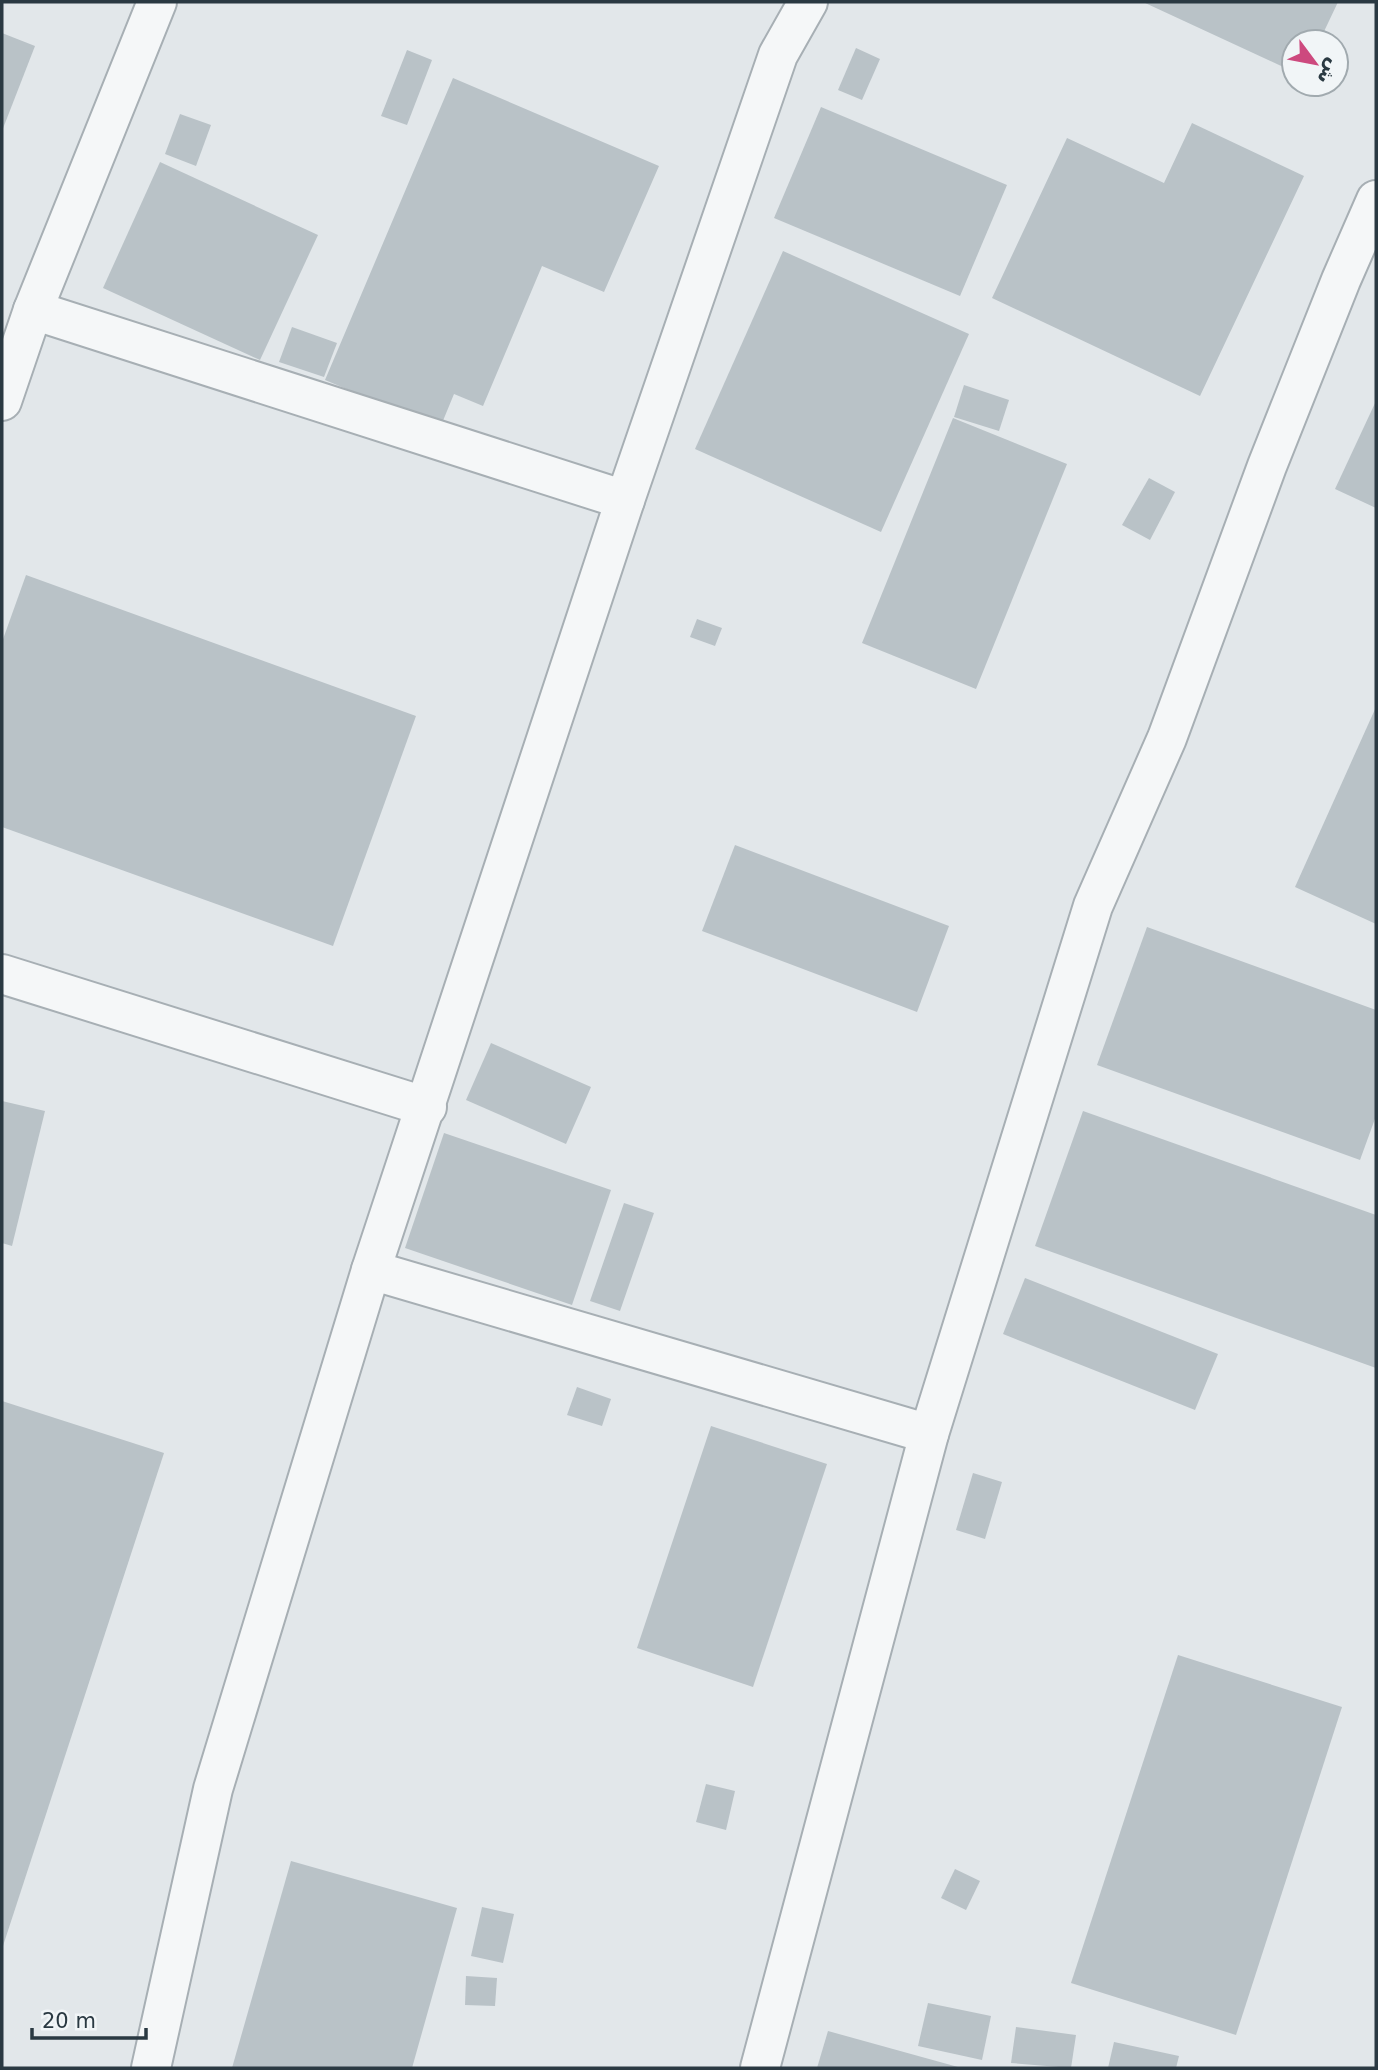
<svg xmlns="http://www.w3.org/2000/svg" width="1378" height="2070" font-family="'DejaVu Sans','Noto Naskh Arabic',sans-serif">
	<rect width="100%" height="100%" fill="#e2e7ea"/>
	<g fill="#b9c2c7">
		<polygon points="1143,2 1338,2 1319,42 1294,42 1294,72"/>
		<polygon points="2,33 35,46 2,131"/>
		<polygon points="856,48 880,59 862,100 838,90"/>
		<polygon points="407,50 432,60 407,125 381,116"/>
		<polygon points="453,78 659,166 604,292 542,266 483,406 454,394 440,428 325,380"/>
		<polygon points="821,107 1007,185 960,296 774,218"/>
		<polygon points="180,114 211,125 196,166 165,154"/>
		<polygon points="1192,123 1304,176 1200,396 992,298 1067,138 1164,183"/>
		<polygon points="160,162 318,235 260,360 103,288"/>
		<polygon points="783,251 969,334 881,532 695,449"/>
		<polygon points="292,327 337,343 324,377 279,362"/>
		<polygon points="964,385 1009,400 999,431 954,417"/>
		<polygon points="1376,401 1376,508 1335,489"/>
		<polygon points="953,418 1067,464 976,689 862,643"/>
		<polygon points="1149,478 1175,492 1150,540 1122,525"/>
		<polygon points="26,575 416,716 333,946 2,827 2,642"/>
		<polygon points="697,619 722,628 715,646 690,637"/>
		<polygon points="1376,707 1376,924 1295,887"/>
		<polygon points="735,845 949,926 917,1012 702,931"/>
		<polygon points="1147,927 1376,1010 1376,1116 1360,1160 1097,1065"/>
		<polygon points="491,1043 591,1087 566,1144 466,1100"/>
		<polygon points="2,1101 45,1111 12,1246 2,1243"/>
		<polygon points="1083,1111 1376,1215 1376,1368 1035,1246"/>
		<polygon points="444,1133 611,1190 572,1305 405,1248"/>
		<polygon points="624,1203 654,1213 620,1311 590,1301"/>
		<polygon points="1025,1278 1218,1354 1195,1410 1003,1334"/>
		<polygon points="577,1387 611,1399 602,1426 567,1415"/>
		<polygon points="2,1401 164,1453 2,1949"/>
		<polygon points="711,1426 827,1464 753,1687 637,1648"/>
		<polygon points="973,1473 1002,1482 985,1539 956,1530"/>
		<polygon points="1178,1655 1342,1707 1236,2035 1071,1983"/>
		<polygon points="706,1784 735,1791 726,1830 696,1822"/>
		<polygon points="291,1861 457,1908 412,2068 232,2068"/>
		<polygon points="955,1869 980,1881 966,1910 941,1898"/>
		<polygon points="482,1907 514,1914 503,1963 471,1956"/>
		<polygon points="466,1976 497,1978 495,2006 465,2005"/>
		<polygon points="928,2003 991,2016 982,2060 918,2046"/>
		<polygon points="1016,2027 1076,2035 1071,2068 1011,2063"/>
		<polygon points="828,2031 958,2067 958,2068 817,2068"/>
		<polygon points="1114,2042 1179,2056 1176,2068 1108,2068"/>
	</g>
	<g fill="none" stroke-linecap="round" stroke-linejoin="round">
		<defs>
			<g id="minor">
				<polyline points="33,310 625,500"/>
				<polyline points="2,401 33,310 157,2"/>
				<polyline points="2,974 427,1107"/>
				<polyline points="371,1270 929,1434"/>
				<polyline points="151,2068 213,1789 371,1270 625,500 778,55 808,2"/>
				<polyline points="760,2068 929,1434 1093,906 1167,738 1267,466 1341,280 1376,200"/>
			</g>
		</defs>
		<use href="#minor" stroke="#a7afb4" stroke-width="42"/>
		<use href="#minor" stroke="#f5f7f8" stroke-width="38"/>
	</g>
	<rect width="1378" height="2070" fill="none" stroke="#2a3942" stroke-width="7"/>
	<g transform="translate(1315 63) rotate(122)"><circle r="33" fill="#f1f5f7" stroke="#a1aaaf" stroke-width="2"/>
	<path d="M0-5L12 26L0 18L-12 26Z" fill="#cd497e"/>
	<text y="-10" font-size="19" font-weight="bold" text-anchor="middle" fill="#2a3942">ش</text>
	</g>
	<path d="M32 2028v10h114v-10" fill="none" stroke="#2a3942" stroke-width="3.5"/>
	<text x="42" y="2028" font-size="21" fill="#2a3942" stroke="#f1f5f7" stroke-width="5" paint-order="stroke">20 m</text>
</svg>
